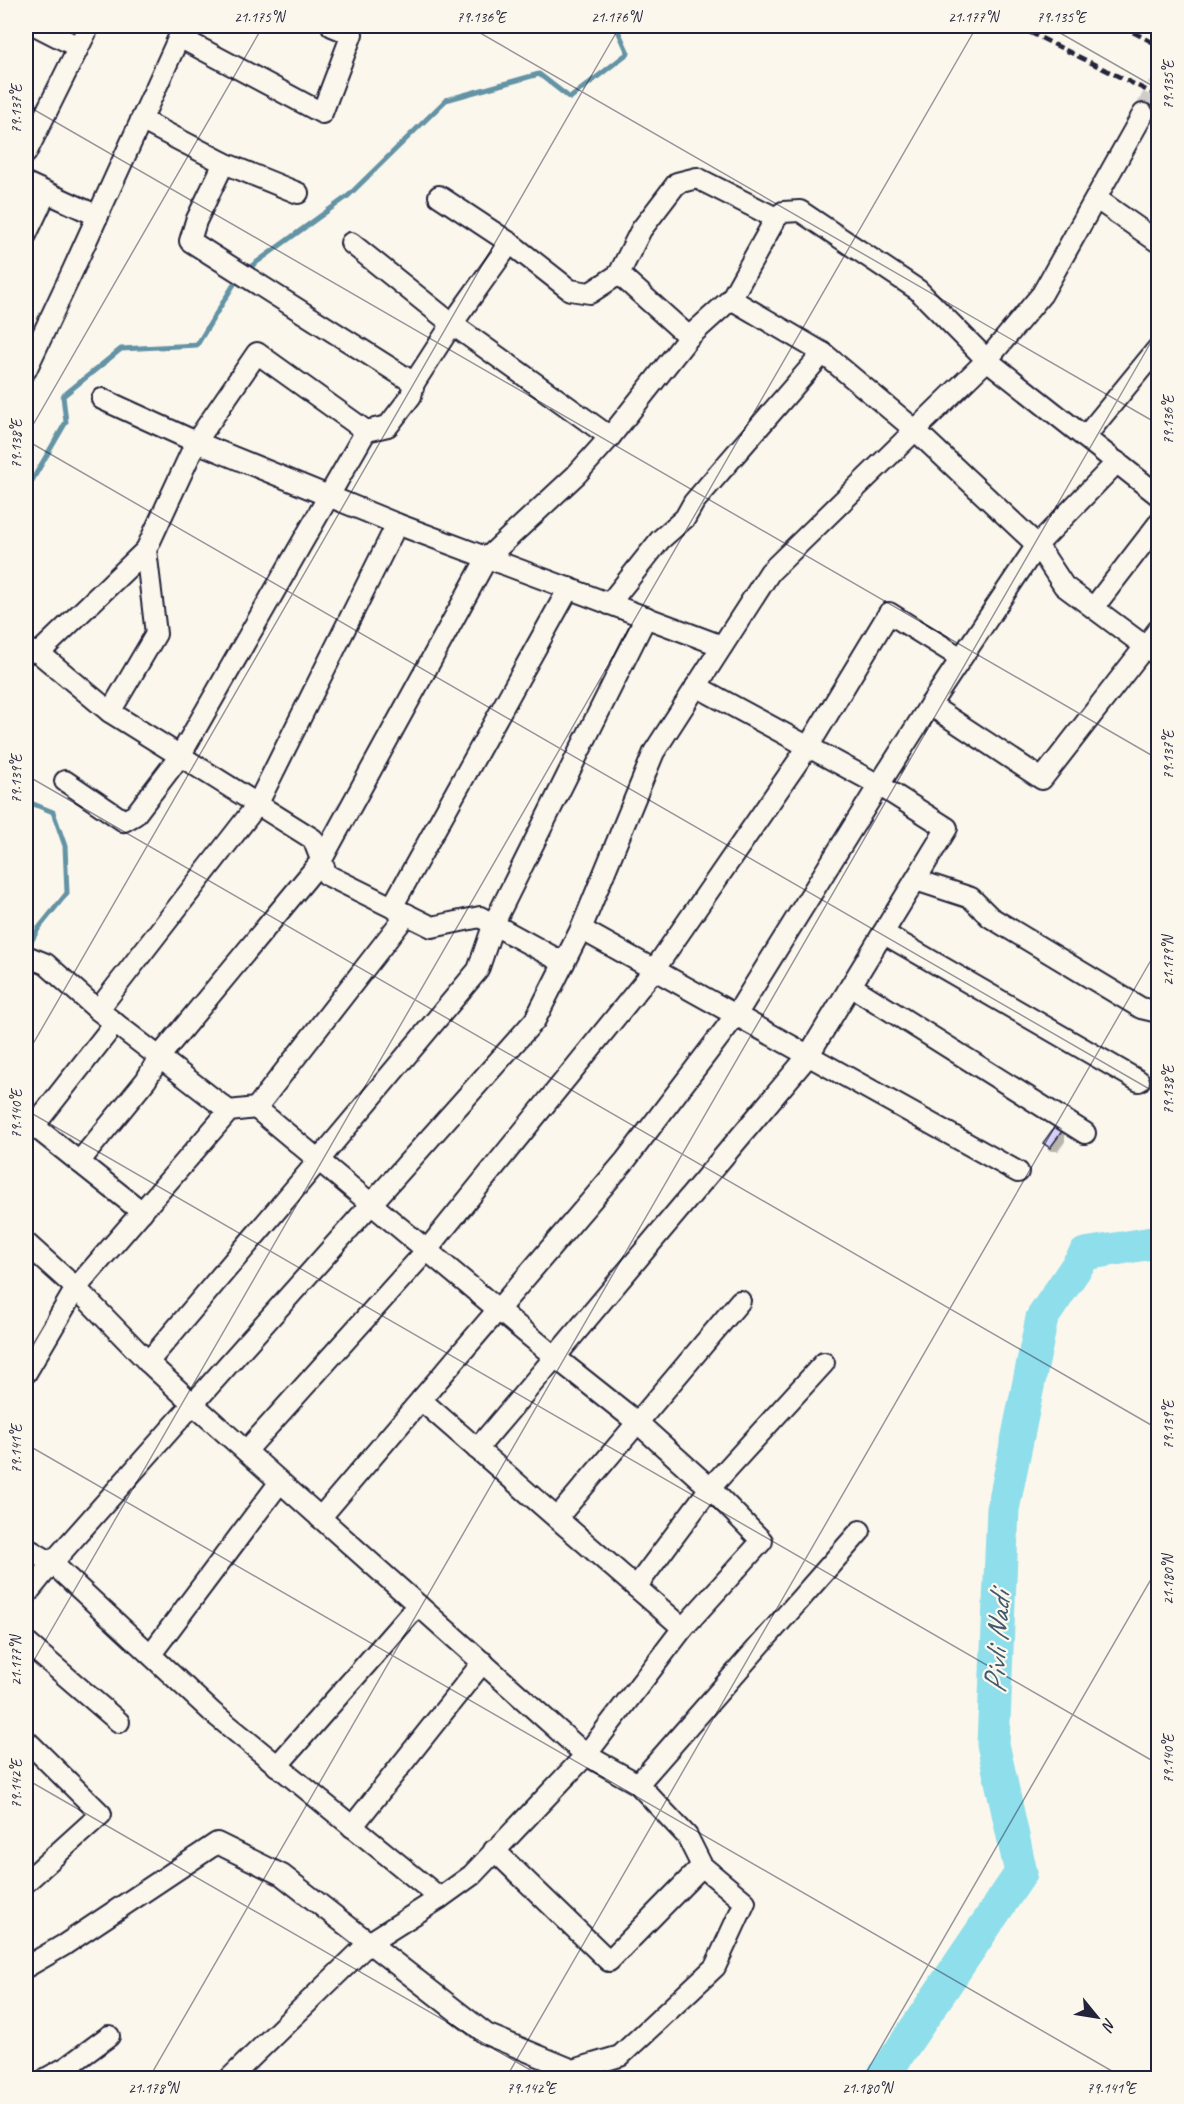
<svg xmlns="http://www.w3.org/2000/svg" width="1184" height="2104" font-family="Caveat,sans-serif">
	<defs>
		<filter id="shadow"><feDropShadow dx="5.5" dy="5.5" stdDeviation="0" flood-color="#0004"/></filter>
	</defs>
	<rect width="100%" height="100%" fill="#fbf7ec"/>
	<filter id="ink" filterUnits="userSpaceOnUse"><feTurbulence type="fractalNoise" baseFrequency=".0167" numOctaves="2"/><feDisplacementMap in="SourceGraphic" scale="12" xChannelSelector="R" yChannelSelector="G"/><feConvolveMatrix kernelMatrix="1 2 1 2 8 2 1 2 1" color-interpolation-filters="sRGB"/></filter>
	<g filter="url(#ink)">
		<g fill="none" stroke-linecap="round" stroke-linejoin="round">
			<g stroke="#6393a5" stroke-width="5">
				<polyline points="246,270 348,196 446,100 539,74 570,98 628,53 616,26"/>
				<polyline points="26,491 66,422 63,396 121,349 197,345 239,276"/>
				<polyline points="26,801 53,812 65,846 67,893 38,929 26,951"/>
			</g>
			<polyline stroke="#8edeeb" stroke-width="33" points="882,2078 1021,1873 993,1744 1003,1509 1042,1318 1085,1254 1158,1242"/>
		</g>
		<polygon fill="#d6d0f8" stroke="#22223b" stroke-width="1.5" filter="url(#shadow)" points="1056,1125 1063,1130 1050,1148 1043,1143"/>
		<g fill="none" stroke-linecap="round" stroke-linejoin="round">
			<polyline stroke="#d0ccc9" stroke-width="20" stroke-dasharray="20 10" stroke-linecap="butt" points="1143,114 1158,85"/>
			<defs>
				<g id="street">
					<polyline points="37,26 78,47"/>
					<polyline points="179,37 322,113 352,34 332,26"/>
					<polyline points="141,120 224,163 298,193"/>
					<polyline points="26,153 89,26"/>
					<polyline points="224,163 196,221 190,241 414,383"/>
					<polyline points="26,183 98,216"/>
					<polyline points="439,196 510,243 570,290 590,293 619,274 641,230 677,183 697,178 776,218"/>
					<polyline points="1097,199 1158,242"/>
					<polyline points="26,235 46,193"/>
					<polyline points="351,243 452,324 610,437"/>
					<polyline points="619,274 689,337"/>
					<polyline points="731,299 823,353 915,430 1037,545 930,705"/>
					<polyline points="26,370 73,270 184,26"/>
					<polyline points="102,399 196,442 257,353 366,431"/>
					<polyline points="1085,437 1158,348"/>
					<polyline points="1117,462 1037,545 1064,586 1158,656"/>
					<polyline points="609,604 660,540 685,518 694,502 823,353"/>
					<polyline points="1094,607 1158,524"/>
					<polyline points="26,650 39,653 110,712"/>
					<polyline points="39,653 146,550"/>
					<polyline points="696,686 879,785 930,705 1042,779 1158,630"/>
					<polyline points="65,781 124,821 135,815 180,756 366,431 388,426 411,396 414,383 452,324 510,243"/>
					<polyline points="916,880 971,898 990,917 1141,1008 1158,1012"/>
					<polyline points="392,907 569,588"/>
					<polyline points="581,929 1018,1172"/>
					<polyline points="883,933 1139,1081"/>
					<polyline points="26,956 46,964 98,1010"/>
					<polyline points="564,963 480,917 432,927 327,875 313,839 110,712 156,634 146,550 196,442 397,524 722,646"/>
					<polyline points="851,986 1085,1133"/>
					<polyline points="115,1023 34,1126 142,1212"/>
					<polyline points="256,1108 229,1111 76,1288 148,1362 193,1404 52,1563 213,1713 440,1898 472,1875 586,1755 193,1404 535,1020 581,929 654,752 770,572 987,360 1042,294 1143,114"/>
					<polyline points="229,1111 98,1010 257,805 397,524"/>
					<polyline points="79,1162 146,1080 160,1056 321,861 487,558 576,475 610,437 689,337 731,299 776,218 783,212 800,211 918,290 987,360 1158,495"/>
					<polyline points="26,1243 76,1288 26,1373"/>
					<polyline points="148,1362 319,1160 478,970 494,923 646,617"/>
					<polyline points="477,1449 555,1357 638,1423 710,1488 762,1541 683,1628"/>
					<polyline points="246,1451 427,1250 654,970 808,747 889,613 961,658"/>
					<path d="M320,1518l305,-357 111,-146 143,-230 68,43 -139,228 -253,301c-100,-83 -199,-166 -299,-249l151,-194"/>
					<polyline points="557,1518 740,1301"/>
					<polyline points="26,1548 52,1563 26,1595"/>
					<polyline points="636,1587 710,1488 824,1363"/>
					<polyline points="26,1642 119,1722"/>
					<polyline points="151,1654 280,1482"/>
					<polyline points="26,1740 101,1814 26,1882"/>
					<polyline points="277,1766 418,1605"/>
					<polyline points="638,1784 860,1531"/>
					<polyline points="352,1827 483,1662"/>
					<polyline points="494,1850 609,1961 702,1866"/>
					<polyline points="26,1967 64,1945 217,1843 282,1875 486,2034 573,2070 620,2056 715,1967 745,1902 702,1866 687,1836 638,1784 586,1755 683,1628 421,1400"/>
					<polyline points="47,2078 67,2067 109,2036"/>
					<polyline points="230,2078 369,1943 440,1898"/>
				</g>
			</defs>
			<use href="#street" stroke="#22223b" stroke-width="24"/>
			<use href="#street" stroke="#fbf7ec" stroke-width="20"/>
			<g stroke="#22223b" stroke-width="4.5" stroke-dasharray="9 4.5" stroke-linecap="butt">
				<polyline points="1017,26 1158,96"/>
				<polyline points="1121,26 1158,45"/>
			</g>
		</g>
	</g>
	<path fill="none" stroke="#22223b" stroke-width="1.5" stroke-opacity="0.45" d="M468,26l690,398M1048,26l110,63M26,105l1132,654M26,437l237,-411M26,440l1132,654M26,775l1132,654M26,1056l594,-1030M26,1110l1132,654M26,1444l1098,634M26,1674l951,-1648M26,1779l518,299M149,2078l1009,-1748M506,2078l652,-1130M863,2078l295,-511"/>
	<g text-anchor="middle" dominant-baseline="central" stroke-width="4.5" stroke-linejoin="round" paint-order="stroke">
		<g font-size="32" font-style="italic" fill="#425a70" stroke="#fbf7ec">
			<text transform="translate(997 1643) rotate(-87)">Pivli Nadi</text>
		</g>
	</g>
	<rect width="1184" height="2104" fill="none" stroke="#fbf7ec" stroke-width="66"/>
	<g transform="translate(1097 2017) rotate(120)" stroke="#fbf7ec" stroke-width="4.5" paint-order="stroke">
	<path d="M0-4.5L10 22L0 15L-10 22Z" fill="#22223b"/>
	<text y="-9" font-size="16" font-weight="bold" text-anchor="middle" fill="#22223b">N</text>
	</g>
	<rect x="33" y="33" width="1118" height="2038" fill="none" stroke="#22223b" stroke-width="2"/>
	<g font-size="15" text-anchor="middle" fill="#22223b">
		<text x="259" y="22">21.175°N</text>
		<text x="481" y="22">79.136°E</text>
		<text x="616" y="22">21.176°N</text>
		<text x="973" y="22">21.177°N</text>
		<text x="1061" y="22">79.135°E</text>
		<text transform="translate(1168 85) rotate(-90)" y="5">79.135°E</text>
		<text transform="translate(16 109) rotate(-90)" y="5">79.137°E</text>
		<text transform="translate(1168 420) rotate(-90)" y="5">79.136°E</text>
		<text transform="translate(16 444) rotate(-90)" y="5">79.138°E</text>
		<text transform="translate(1168 755) rotate(-90)" y="5">79.137°E</text>
		<text transform="translate(16 779) rotate(-90)" y="5">79.139°E</text>
		<text transform="translate(1168 961) rotate(-90)" y="5">21.179°N</text>
		<text transform="translate(1168 1090) rotate(-90)" y="5">79.138°E</text>
		<text transform="translate(16 1114) rotate(-90)" y="5">79.140°E</text>
		<text transform="translate(1168 1425) rotate(-90)" y="5">79.139°E</text>
		<text transform="translate(16 1449) rotate(-90)" y="5">79.141°E</text>
		<text transform="translate(1168 1580) rotate(-90)" y="5">21.180°N</text>
		<text transform="translate(16 1661) rotate(-90)" y="5">21.177°N</text>
		<text transform="translate(1168 1759) rotate(-90)" y="5">79.140°E</text>
		<text transform="translate(16 1784) rotate(-90)" y="5">79.142°E</text>
		<text x="153" y="2093">21.178°N</text>
		<text x="531" y="2093">79.142°E</text>
		<text x="867" y="2093">21.180°N</text>
		<text x="1111" y="2093">79.141°E</text>
	</g>
</svg>
